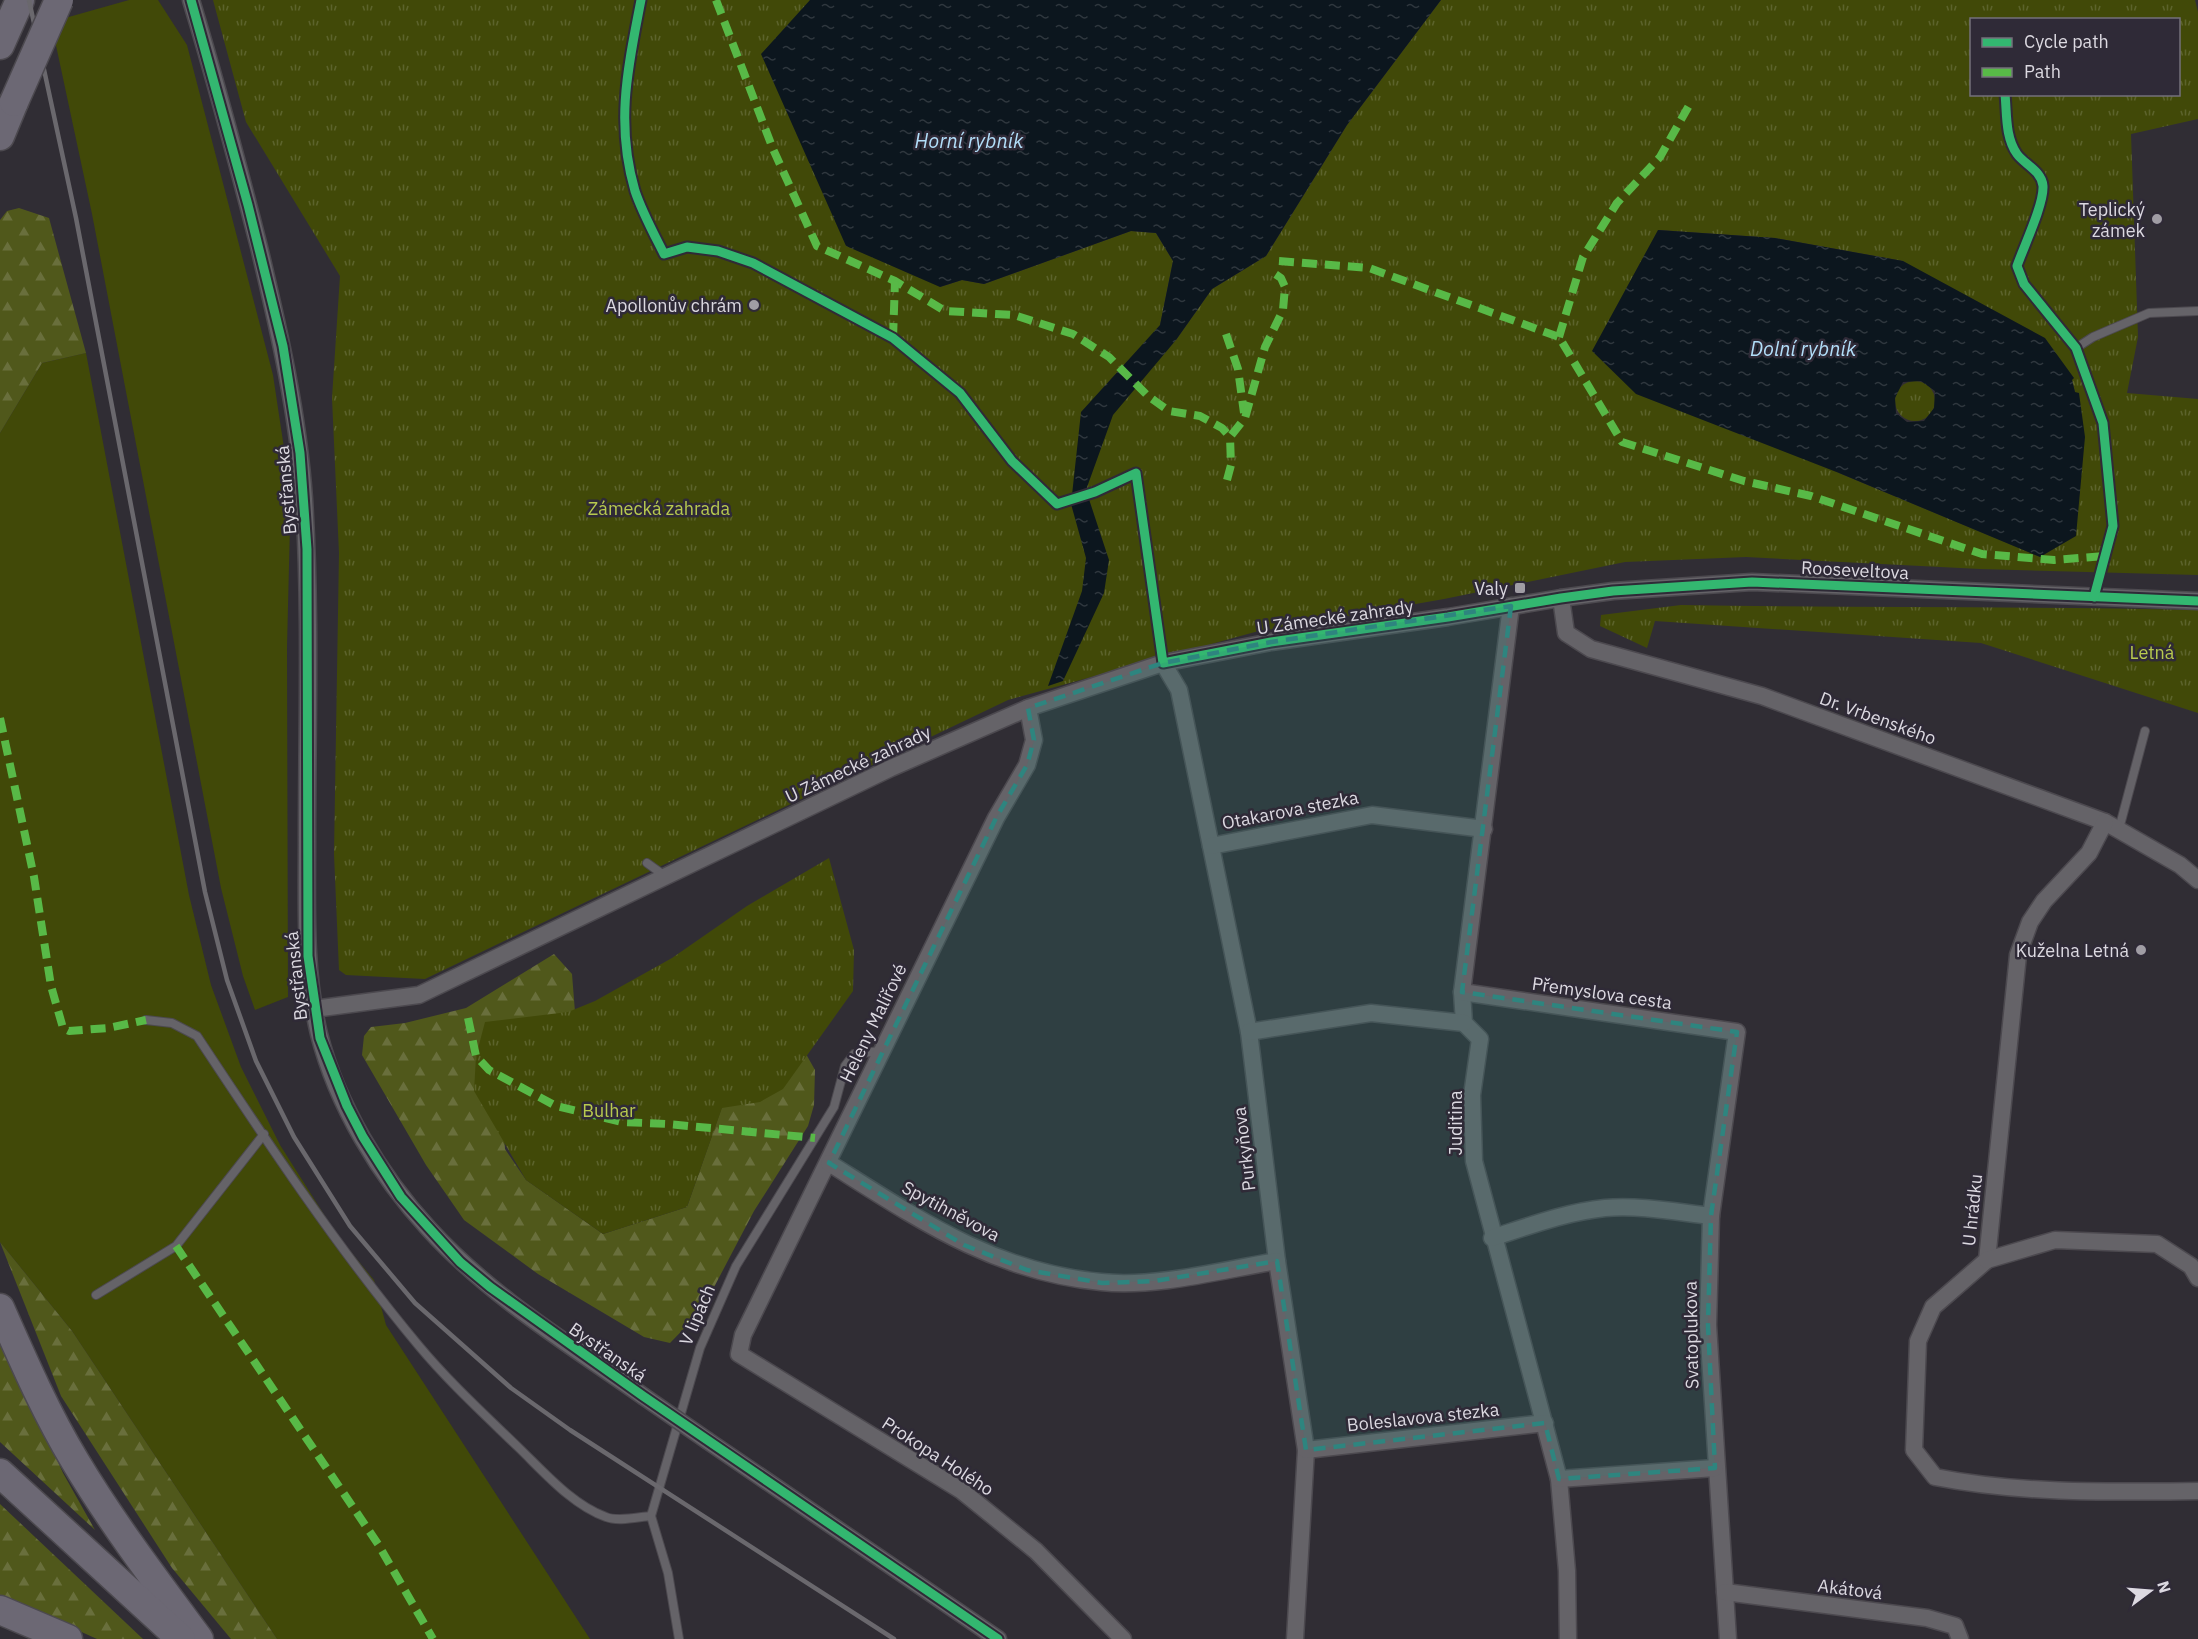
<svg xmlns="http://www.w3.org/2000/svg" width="2198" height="1639" font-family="'IBM Plex Sans',sans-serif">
	<defs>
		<pattern id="forest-firs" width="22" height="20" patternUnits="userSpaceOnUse" patternTransform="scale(1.5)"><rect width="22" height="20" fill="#50581b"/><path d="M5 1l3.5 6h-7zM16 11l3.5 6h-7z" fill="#696f3c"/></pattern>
		<pattern id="park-tufts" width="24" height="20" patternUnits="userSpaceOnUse" patternTransform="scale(1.5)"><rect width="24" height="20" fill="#414908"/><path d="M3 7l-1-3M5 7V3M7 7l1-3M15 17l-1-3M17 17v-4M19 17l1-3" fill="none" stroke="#5c632c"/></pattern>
		<pattern id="water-ripples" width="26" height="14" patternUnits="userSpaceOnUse" patternTransform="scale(1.5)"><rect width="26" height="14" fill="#0c161e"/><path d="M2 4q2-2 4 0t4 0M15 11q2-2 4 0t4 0" fill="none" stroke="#2f373e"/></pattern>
	</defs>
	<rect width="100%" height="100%" fill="#302d34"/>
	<g fill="#414908">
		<polygon points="129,0 158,0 187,45 273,375 284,448 290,525 287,647 288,997 255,1010 243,976 221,888 92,214 51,22"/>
		<polygon points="86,353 189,895 211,985 241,1067 280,1145 337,1235 374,1280 386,1325 590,1639 277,1639 72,1331 0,1242 0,433 42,363"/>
	</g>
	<g fill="url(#forest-firs)">
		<polygon points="19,208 49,218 86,353 42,363 0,433 0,220 7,211"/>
		<path d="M554,954l18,20 6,76 -75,71 2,28 21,31 77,54 84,-27 35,-100c51,-7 55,-10 84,-53l9,16 -1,35 -6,21 -54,85 -52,99 -32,33 -26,-6 -106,-63 -74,-54 -38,-55 -64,-110 2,-19 7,-9 34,-4 61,-15z"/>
		<polygon points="0,1242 72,1331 277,1639 231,1639 172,1568 61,1396"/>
		<polygon points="0,1332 63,1473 95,1530 0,1442"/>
		<polygon points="0,1504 143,1639 97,1639 0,1595"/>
	</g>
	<g fill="url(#park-tufts)" fill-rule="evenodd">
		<path d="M213,0h597l-1,3 131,284 22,-7 22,4 147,-53 25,2 17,28 -13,64 16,15 36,-51 54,-33 81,-131 94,-125h754l3,12v107l-67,15 7,203 -11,56 71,6v176l-218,-6 -234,-12 -121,5 -181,37 -189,33 -247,68 -583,279 -79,-4 -7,-5 -5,-116 5,-301 -7,-155 8,-122 -94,-154zM1972,20h206v74h-206zM1659,230l116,8 128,23 169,119 3,12 -34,165 -202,-84z"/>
		<circle cx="1915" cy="401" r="20"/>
		<path d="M1681,605c173,3 345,1 517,5v103l-217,-70 -326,-22 -8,27 -47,-22 1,-11z"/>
		<polygon points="829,858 854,950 853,991 783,1089 760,1102 722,1108 687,1207 603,1234 526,1180 474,1091 476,1056 485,1022 568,1012 595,1001 672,958 747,906"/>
	</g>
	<g fill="url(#water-ripples)" fill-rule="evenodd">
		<polygon points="810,0 1441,0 1347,125 1266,256 1212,289 1176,340 1113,415 1086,490 1109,560 1104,593 1063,681 1048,686 1082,591 1086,558 1071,504 1081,412 1160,325 1173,261 1156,233 1131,231 984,284 962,280 940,287 846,246 761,54"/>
		<path d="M1658,230l117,8 128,23 142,77 29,40 -2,2 3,12 4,1 6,44 -9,99 -36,21 -201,-84 -203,-79 -44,-43zM1921,381l14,10 -1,17 -10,13 -17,1 -11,-9 -1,-15 8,-16z"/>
	</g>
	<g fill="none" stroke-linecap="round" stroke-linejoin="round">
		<defs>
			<g id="service">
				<polyline points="2076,348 2093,337 2149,313 2198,311"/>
				<polyline points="1136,473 1163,663"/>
				<polyline points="2119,829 2145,731"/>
				<polyline points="647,863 665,876"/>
				<path d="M146,1020l26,3 25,13c70,106 141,213 222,310 30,36 65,68 99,101 25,24 54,58 88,70 12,5 32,0 45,-1"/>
				<polyline points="96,1295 176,1246 264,1134"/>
				<polyline points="679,1639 668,1573 651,1516 700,1348 736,1266 834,1107 845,1066 854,1054 880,1051"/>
			</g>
			<g id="minor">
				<path d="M191,0c25,82 47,165 68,247 20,84 39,166 45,252 7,114 3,228 3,342 0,64 -3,131 12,193 18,71 61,142 110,195 61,67 140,115 214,167"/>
				<polyline points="1561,598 1566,633 1591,649 1762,696 2105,822 2180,865 2198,880"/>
				<polyline points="1511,606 1462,992 1464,1023 1480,1039 1472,1095 1474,1161 1559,1479 1567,1571 1568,1639"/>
				<polyline points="1163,663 1179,690 1249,1032 1277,1261 1306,1450 1295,1639"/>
				<polyline points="1028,708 1034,740 1027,765 996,818 743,1335 739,1354 962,1491 1036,1551 1123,1639"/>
				<path d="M2105,822l-16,31 -45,48 -14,21 -12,33 -31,305 -54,47 -15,34 -4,109 21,27c86,17 175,15 263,14"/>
				<polyline points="1211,846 1372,815 1484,829"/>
				<polyline points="1462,992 1737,1032 1711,1216 1708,1325 1728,1639"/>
				<polyline points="314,1009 419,995 891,768 1028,708 1163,663 1271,642 1448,617 1561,598 1613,591 1752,582 2198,601"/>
				<polyline points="1249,1032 1371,1013 1464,1023"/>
				<path d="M829,1163c89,56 165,109 272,119 55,6 121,-12 176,-21"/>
				<path d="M1492,1238c37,-12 74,-26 113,-30 35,-3 71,4 106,8"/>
				<polyline points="1987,1260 2055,1240 2157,1244 2191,1266 2198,1278"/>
				<polyline points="708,1441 998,1639"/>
				<polyline points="1306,1450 1545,1423"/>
				<polyline points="1559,1479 1715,1468"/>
				<polyline points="1725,1592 1927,1618 1955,1626 1960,1639"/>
			</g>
			<g id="trunk">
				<polyline points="0,45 20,0"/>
				<polyline points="0,136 14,102"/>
				<path d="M0,1308c23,52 46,105 75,153 37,62 81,120 124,178"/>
				<polyline points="0,1473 181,1639"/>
				<polyline points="0,1610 68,1639"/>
			</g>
		</defs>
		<use href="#service" stroke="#4c494f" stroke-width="10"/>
		<use href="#minor" stroke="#4c494f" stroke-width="19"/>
		<use href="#trunk" stroke="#4c494f" stroke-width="31"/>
		<use href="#service" stroke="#656368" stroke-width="8"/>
		<use href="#minor" stroke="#656368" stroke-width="16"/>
		<use href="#trunk" stroke="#6c6874" stroke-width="28"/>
		<polyline stroke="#6a686d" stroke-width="4.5" points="29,0 76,218 205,892 227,980 256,1061 294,1137 350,1226 415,1303 511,1388 570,1430 894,1639"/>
		<defs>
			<polyline id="minor-bridge" points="643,1396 708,1441"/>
			<polyline id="trunk-bridge" points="14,102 59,0"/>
		</defs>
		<use href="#minor-bridge" stroke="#4c494f" stroke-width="19" stroke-linecap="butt"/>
		<use href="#trunk-bridge" stroke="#4c494f" stroke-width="31" stroke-linecap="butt"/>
		<use href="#minor-bridge" stroke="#656368" stroke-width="16"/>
		<use href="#trunk-bridge" stroke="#6c6874" stroke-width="28"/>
		<g stroke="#58b947" stroke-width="8" stroke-dasharray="15 8" stroke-linecap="butt">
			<polyline points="716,0 773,149 817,246 895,281 945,311 1014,315 1073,334 1109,357 1148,396 1169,411 1200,416 1222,428 1230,437"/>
			<polyline points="1279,261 1369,268 1559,337 1622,442 1744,481 1811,496 1982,554 2054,560 2104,556"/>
			<polyline points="1226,334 1238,369 1244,413"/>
			<polyline points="1559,337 1583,257 1617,203 1660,157 1691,102"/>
			<polyline points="893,338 895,281"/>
			<polyline points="1227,480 1231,465 1230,437 1245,418 1265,347 1283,310 1285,287 1281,278 1272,272"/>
			<polyline points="0,718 34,877 51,986 63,1028 69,1031 108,1028 146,1020"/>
			<polyline points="468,1018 476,1056 489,1070 556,1106 622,1122 668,1124 815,1138"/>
			<polyline points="176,1246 378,1544 433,1639"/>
		</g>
		<defs>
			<g id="cycleway">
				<polyline points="191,0 248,205 283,346 300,453 307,549 308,956 320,1038 347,1106 363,1137 401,1197 460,1262 490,1287 643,1396 998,1639"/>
				<path d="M641,0c-13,67 -26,123 -6,191 7,21 19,43 29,63l23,-7 31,4 35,12 140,75 67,55 52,68 45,43 38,-12 41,-19 27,190 108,-21 177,-25 113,-19 52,-7 139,-9 446,19"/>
				<path d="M2005,94c2,20 0,43 12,60 7,10 25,17 26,32 1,18 -19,60 -26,80l7,18 52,64 27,75 10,103 -19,71"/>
			</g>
		</defs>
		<use href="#cycleway" stroke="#2f2a37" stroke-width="13"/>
		<use href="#cycleway" stroke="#33b770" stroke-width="9"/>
	</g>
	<path fill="#2e857f" fill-opacity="0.2" stroke="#2e857f" stroke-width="4.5" stroke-dasharray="12 8" stroke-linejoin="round" d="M1511,606l-49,386 275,40 -26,184 -3,109 7,143 -156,11 -14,-56 -239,27 -29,-189 -122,20 -53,2 -75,-13 -63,-25 -135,-82 167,-345 31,-53 7,-25 -6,-32 135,-45 108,-21z"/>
	<g fill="#a09da4" stroke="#2f2a37" stroke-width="2">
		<circle cx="2157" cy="219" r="6"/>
		<circle cx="754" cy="305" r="6"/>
		<rect x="1514" y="582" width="12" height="12" rx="3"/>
		<circle cx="2141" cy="950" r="6"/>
	</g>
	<g text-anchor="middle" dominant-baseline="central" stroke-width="5" stroke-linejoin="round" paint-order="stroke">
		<g font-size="18" fill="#dcd9e1" stroke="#2f2a37" text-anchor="end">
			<text x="2145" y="209">Teplický<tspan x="2145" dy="21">zámek</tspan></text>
			<text x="742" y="305">Apollonův chrám</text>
			<text x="1508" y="588">Valy</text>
			<text x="2129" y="950">Kuželna Letná</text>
		</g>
		<g font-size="18" fill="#dcd9e1" stroke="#2f2a37">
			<text transform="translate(286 490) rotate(-95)">Bystřanská</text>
			<text transform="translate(1855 570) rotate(3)">Rooseveltova</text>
			<text transform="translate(1335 617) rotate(-8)">U Zámecké zahrady</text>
			<text transform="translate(1878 718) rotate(20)">Dr. Vrbenského</text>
			<text transform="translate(858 764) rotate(-25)">U Zámecké zahrady</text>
			<text transform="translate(1290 810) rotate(-11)">Otakarova stezka</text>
			<text transform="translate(296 976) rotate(-96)">Bystřanská</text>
			<text transform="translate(1602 993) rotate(8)">Přemyslova cesta</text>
			<text transform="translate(873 1023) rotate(-64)">Heleny Malířové</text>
			<text transform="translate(1455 1123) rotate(-90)">Juditina</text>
			<text transform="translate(1244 1149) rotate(-97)">Purkyňova</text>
			<text transform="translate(1972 1210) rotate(-84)">U hrádku</text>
			<text transform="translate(951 1211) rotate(28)">Spytihněvova</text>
			<text transform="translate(697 1315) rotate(-67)">V lipách</text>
			<text transform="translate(1691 1335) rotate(-91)">Svatoplukova</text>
			<text transform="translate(608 1352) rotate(35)">Bystřanská</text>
			<text transform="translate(1423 1417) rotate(-6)">Boleslavova stezka</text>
			<text transform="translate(938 1456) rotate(33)">Prokopa Holého</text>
			<text transform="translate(1850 1589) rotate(7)">Akátová</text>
		</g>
		<g font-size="18" fill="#b8ca4f" stroke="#2f2a37">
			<text x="659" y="508">Zámecká zahrada</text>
			<text x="2152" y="652">Letná</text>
			<text x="609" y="1110">Bulhar</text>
		</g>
		<g font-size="20" font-style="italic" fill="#b2def9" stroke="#2f2a37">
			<text x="969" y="140">Horní rybník</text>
			<text x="1803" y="348">Dolní rybník</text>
		</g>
	</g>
	<rect x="1970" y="18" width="210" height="78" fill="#2f2a37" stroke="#74707b" stroke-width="1.5"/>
	<rect x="1982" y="38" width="30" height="9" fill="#33b770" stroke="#74707b" stroke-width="1.5"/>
	<text x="2024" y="48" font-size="18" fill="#dcd9e1">Cycle path</text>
	<rect x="1982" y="68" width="30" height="9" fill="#58b947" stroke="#74707b" stroke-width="1.5"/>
	<text x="2024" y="78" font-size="18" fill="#dcd9e1">Path</text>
	<g transform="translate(2150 1591) rotate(74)" stroke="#2f2a37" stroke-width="4.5" paint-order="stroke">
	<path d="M0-4.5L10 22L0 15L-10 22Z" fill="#dcd9e1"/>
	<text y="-9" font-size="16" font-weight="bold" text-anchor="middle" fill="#dcd9e1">N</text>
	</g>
</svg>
